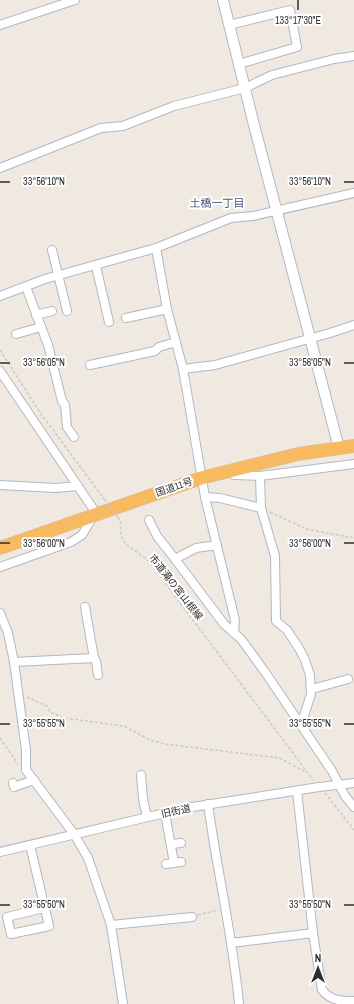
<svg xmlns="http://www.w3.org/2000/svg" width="354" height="1004" font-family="'Archivo Narrow','Noto Sans JP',sans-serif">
	<rect width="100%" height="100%" fill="#efe9e1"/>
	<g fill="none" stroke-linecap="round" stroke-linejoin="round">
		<defs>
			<g id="minor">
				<polyline points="0,25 75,0"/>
				<polyline points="229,25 290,10 297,47 239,64"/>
				<polyline points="0,168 101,128 123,126 174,106 245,88 272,75 334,59 354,56"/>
				<polyline points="156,248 167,309 183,369 205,497 235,620 234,633"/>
				<polyline points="52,250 67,311"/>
				<polyline points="96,266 109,322"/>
				<polyline points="26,287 48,345 62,401 65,405 67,427 74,437"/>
				<polyline points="0,296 45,279 156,248 231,218 253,216 354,193"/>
				<polyline points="36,315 52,311"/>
				<polyline points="126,318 167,309"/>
				<polyline points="16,334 41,327"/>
				<polyline points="90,365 155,351 159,347 176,342"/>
				<polyline points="183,369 215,365 330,333 354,325"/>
				<polyline points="0,371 96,513"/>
				<polyline points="231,470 234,475 260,476"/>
				<polyline points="0,485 56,488 78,486"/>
				<polyline points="205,497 220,498 261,508 260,476 354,464"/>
				<polyline points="261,508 275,556 276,621 287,630 300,650 305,660 310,675 311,694 304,716 299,722"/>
				<polyline points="149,520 157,536 175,559 196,548 217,545"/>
				<polyline points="175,559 224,624 241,639 265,672 332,771 345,796 354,807"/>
				<polyline points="0,567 71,542 82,535 94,515"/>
				<polyline points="85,607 94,658"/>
				<polyline points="0,613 8,633 14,662 26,750 26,770 74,834 88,858 111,925 123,1004"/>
				<polyline points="14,662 94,658 96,661 98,675"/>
				<polyline points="312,689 348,679"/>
				<polyline points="141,775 143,799 147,817"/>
				<polyline points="13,783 14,787 34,780"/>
				<path d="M297,791l16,142 9,57c9,11 19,11 32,11"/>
				<path d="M208,804c9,67 25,133 31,200"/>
				<polyline points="165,813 174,863"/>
				<polyline points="171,844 181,843"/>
				<polyline points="30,845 49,926 11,934 7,917 44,908"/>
				<polyline points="0,852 186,808 319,787 354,783"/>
				<polyline points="166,864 181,862"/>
				<polyline points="111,925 192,917"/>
				<polyline points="231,943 313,933"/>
			</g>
			<polyline id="tertiary" points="223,0 254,125 339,448"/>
			<polyline id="trunk" points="0,548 201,478 298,454 354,446"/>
		</defs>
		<use href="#minor" stroke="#b4b7c1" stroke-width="10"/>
		<use href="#tertiary" stroke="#b4b7c1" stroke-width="12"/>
		<use href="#trunk" stroke="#c9c9c9" stroke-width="14"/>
		<g stroke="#c9c9c9" stroke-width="1.5" stroke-dasharray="3 2" stroke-linecap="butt">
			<polyline points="0,350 39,411 104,499"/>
			<polyline points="270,512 306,529 354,538"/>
			<path d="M118,517l3,7c-4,18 11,24 24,34 5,4 10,11 14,17l154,205"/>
			<path d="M27,697l20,9 3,6 14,6 60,8 26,14 15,4 114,14c8,3 23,13 28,14"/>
			<polyline points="0,738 18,764"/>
			<polyline points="325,793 354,830"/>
			<polyline points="198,915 218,910"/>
		</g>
		<use href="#minor" stroke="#fff" stroke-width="8"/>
		<use href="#tertiary" stroke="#fff" stroke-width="10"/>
		<use href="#trunk" stroke="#f8ba60" stroke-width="13"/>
		<polyline stroke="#c9c9c9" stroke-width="1.5" stroke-dasharray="3 2" stroke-linecap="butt" points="104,499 118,517"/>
	</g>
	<path fill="none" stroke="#2e2e2e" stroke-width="1.5" d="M298,0v10M0,182h10M344,182h10M0,363h10M344,363h10M0,543h10M344,543h10M0,724h10M344,724h10M0,905h10M344,905h10"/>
	<g text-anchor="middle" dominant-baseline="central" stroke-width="4" stroke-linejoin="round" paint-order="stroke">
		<g font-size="10" fill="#2e2e2e" stroke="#fff">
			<text transform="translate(174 487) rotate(-19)">国道11号</text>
			<text transform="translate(176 587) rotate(52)">市道滝の宮山根線</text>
			<text transform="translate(176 811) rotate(-12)">旧街道</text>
		</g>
		<g font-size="11" fill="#4d5680" stroke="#fff">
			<text x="217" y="203">土橋一丁目</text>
		</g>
	</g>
	<g font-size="10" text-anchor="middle" fill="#2e2e2e" stroke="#fff" stroke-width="4" stroke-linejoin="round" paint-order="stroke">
		<text x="298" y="24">133°17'30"E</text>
		<text x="44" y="185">33°56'10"N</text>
		<text x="310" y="185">33°56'10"N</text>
		<text x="44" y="366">33°56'05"N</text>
		<text x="310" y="366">33°56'05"N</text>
		<text x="44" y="547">33°56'00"N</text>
		<text x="310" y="547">33°56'00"N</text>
		<text x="44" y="727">33°55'55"N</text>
		<text x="310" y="727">33°55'55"N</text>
		<text x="44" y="908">33°55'50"N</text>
		<text x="310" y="908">33°55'50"N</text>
	</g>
	<g transform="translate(318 968)" stroke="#ffffff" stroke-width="3" paint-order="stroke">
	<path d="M0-3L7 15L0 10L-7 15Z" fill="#2e2e2e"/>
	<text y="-6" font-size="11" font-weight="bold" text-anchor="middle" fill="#2e2e2e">N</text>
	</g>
</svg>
